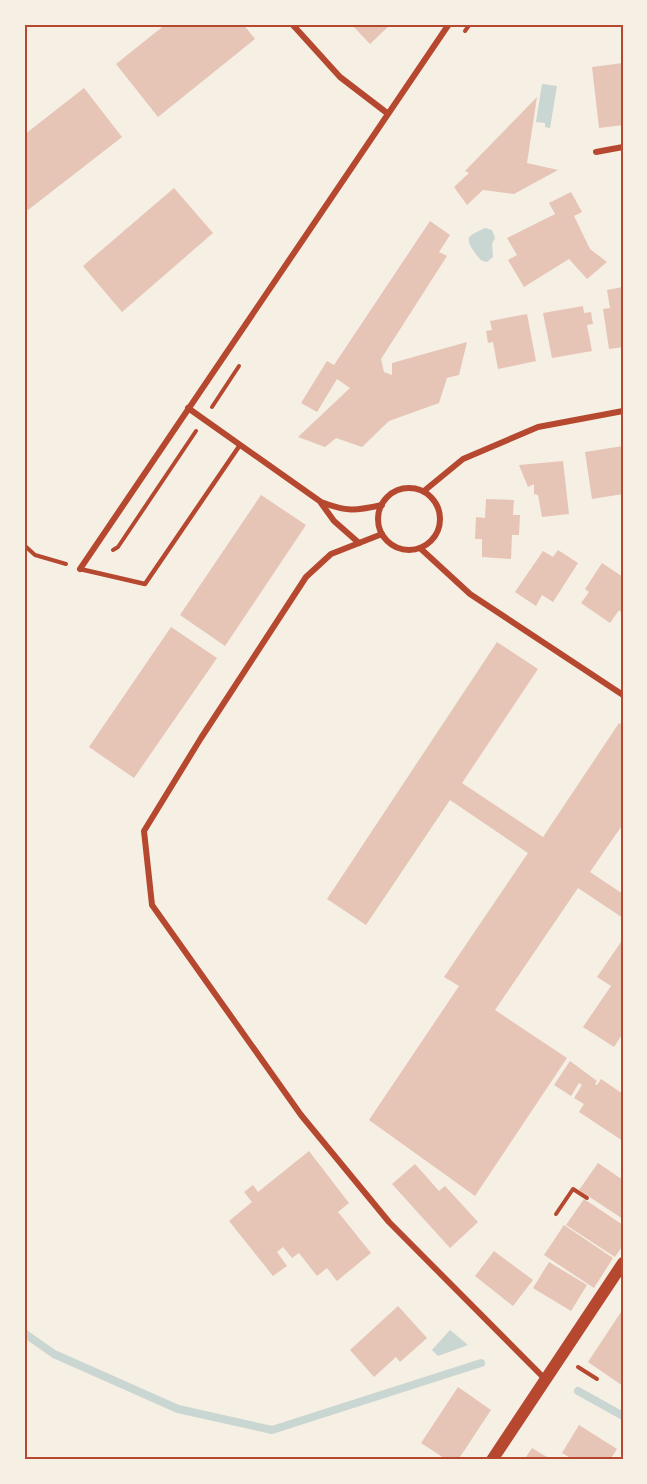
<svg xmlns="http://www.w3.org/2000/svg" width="647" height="1484" font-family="'Libre Baskerville',serif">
	<rect width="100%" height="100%" fill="#f6efe4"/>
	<g fill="#c9d6d2">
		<polygon points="542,84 557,86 550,128 545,127 545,123 536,122"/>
		<path d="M485,228l7,2 3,8 -3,6 1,13 -6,5c-7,-1 -7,-3 -12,-9 -12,-17 -6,-17 10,-25z"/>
		<polygon points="450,1330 468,1345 438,1356 432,1350"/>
	</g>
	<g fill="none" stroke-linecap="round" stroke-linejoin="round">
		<g stroke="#c9d6d2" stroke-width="8">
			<polyline points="24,1333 54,1354 178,1409 272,1430 481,1363"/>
			<polyline points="578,1391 623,1416"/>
		</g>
	</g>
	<g fill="#e6c5b7">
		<polygon points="166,24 243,24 255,39 158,117 116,64"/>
		<polygon points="351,24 391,24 370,44"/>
		<polygon points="623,63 623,125 599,128 592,67"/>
		<polygon points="84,88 122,137 28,210 24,204 24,135"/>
		<polygon points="537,97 527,163 558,170 514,194 483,190 467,205 454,187 469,173 465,171"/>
		<polygon points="174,188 213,233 122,312 83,266"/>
		<polygon points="571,192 582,212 574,216 590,249 607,262 587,279 569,259 524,287 508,260 517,255 507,238 555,214 549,203"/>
		<polygon points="430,221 450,235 439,252 447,256 381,359 384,372 392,375 392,363 467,342 459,375 447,378 439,403 389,421 362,447 336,438 325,447 298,437 350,388 337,379 317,412 301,403 327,361 334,365"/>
		<polygon points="623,287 623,347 609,349 603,309 610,308 607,290"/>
		<polygon points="583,306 584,313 591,312 593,324 587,325 592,351 552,358 543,313"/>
		<polygon points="527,314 536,361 498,369 493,342 488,343 486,331 492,330 490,321"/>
		<polygon points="623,446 623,494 592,499 585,452"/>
		<polygon points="563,461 569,514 542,517 538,495 534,494 534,484 528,487 519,465"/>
		<polygon points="261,495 306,525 225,646 180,615"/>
		<polygon points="486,499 514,500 513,515 520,515 519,535 512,535 511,559 482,557 482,539 475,539 476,517 485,518"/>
		<polygon points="558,550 578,563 553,602 542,595 536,606 515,592 543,551 553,557"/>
		<polygon points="602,563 623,577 623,610 621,612 619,610 610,623 581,603 589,592 585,589"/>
		<polygon points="171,627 217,658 134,778 89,747"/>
		<polygon points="497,642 538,669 462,783 543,837 619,723 623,725 623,824 590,872 623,894 623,918 578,888 495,1010 567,1058 475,1196 369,1120 459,986 444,977 528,853 450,800 366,925 327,899"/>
		<polygon points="623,939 623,1033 614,1047 583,1027 611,986 597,977"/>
		<polygon points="570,1061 597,1081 595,1084 597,1085 601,1079 623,1094 623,1141 579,1112 584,1104 574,1098 582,1085 579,1083 571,1096 554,1085"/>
		<polygon points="309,1151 349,1203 338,1212 371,1253 337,1281 327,1268 317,1276 299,1253 292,1258 283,1247 277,1252 287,1266 273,1276 229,1221 252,1202 244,1192 253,1185 258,1192"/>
		<polygon points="598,1163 623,1180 623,1219 579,1190"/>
		<polygon points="415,1164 439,1191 445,1186 478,1222 450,1248 392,1184"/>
		<polygon points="584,1199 623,1225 623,1245 615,1257 566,1225"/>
		<polygon points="564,1225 613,1258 594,1288 544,1255"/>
		<polygon points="494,1251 533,1280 513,1306 475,1276"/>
		<polygon points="549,1262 587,1285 571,1311 533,1288"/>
		<polygon points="398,1306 427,1338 400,1362 396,1357 374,1377 350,1350"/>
		<polygon points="623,1309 623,1386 588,1362"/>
		<polygon points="458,1387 491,1410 458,1460 447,1460 421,1443"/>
		<polygon points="579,1425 617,1449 610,1460 574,1460 562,1453"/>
		<polygon points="532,1448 552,1460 524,1460"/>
	</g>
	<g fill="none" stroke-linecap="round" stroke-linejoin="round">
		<g stroke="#b5482f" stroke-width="4">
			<polyline points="465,31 470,24"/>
			<polyline points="212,407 239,366"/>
			<polyline points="24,545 35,555 66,564"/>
			<polyline points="113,550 118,547 196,431"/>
			<polyline points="556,1214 573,1189 587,1198"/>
			<polyline points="578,1367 597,1379"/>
		</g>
		<polyline stroke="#b5482f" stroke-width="4.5" points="80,569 145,584 240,445"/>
		<g stroke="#b5482f" stroke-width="6">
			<polyline points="292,24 340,77 387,113"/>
			<polyline points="596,152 623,147"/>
			<path d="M188,408l133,94c26,10 34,9 61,3"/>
			<circle cx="409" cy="519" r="31"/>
			<polyline points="424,491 463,459 538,427 623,411"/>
			<polyline points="321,503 334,521 359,543"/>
			<polyline points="382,534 331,554 306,577 201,738 144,831 152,905 301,1115 389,1222 545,1379"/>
			<polyline points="420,548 470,594 623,695"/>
			<polyline points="80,569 449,24"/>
		</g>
		<polyline stroke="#b5482f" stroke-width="12" points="492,1460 623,1263"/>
	</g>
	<rect width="647" height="1484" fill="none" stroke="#f6efe4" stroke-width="51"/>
	<rect x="26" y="26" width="596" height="1432" fill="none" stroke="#b5482f" stroke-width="2"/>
</svg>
